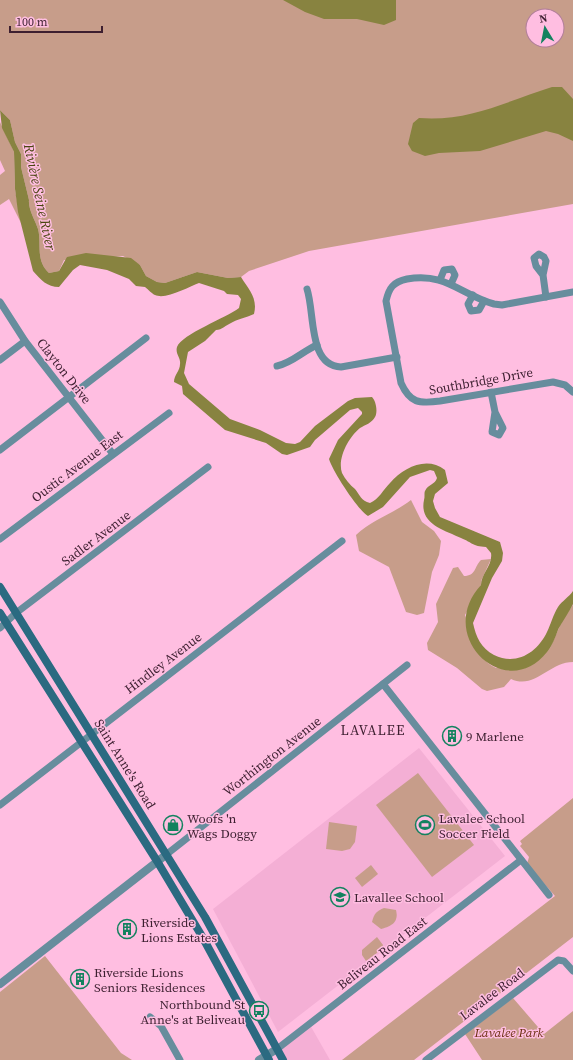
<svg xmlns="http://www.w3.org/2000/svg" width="573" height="1060" font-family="'Source Serif 4',serif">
	<rect width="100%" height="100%" fill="#ffbee1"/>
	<g fill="#f4afd5">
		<polygon points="419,748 505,856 278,1032 213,909"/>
		<polygon points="310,1025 330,1060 285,1060 278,1049"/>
	</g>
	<g fill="#c79d8a" fill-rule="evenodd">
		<path d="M0,0h573v204l-264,47 -60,20 -8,6 -13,1 -31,-6 -32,11 -8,-1 -11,-6 -6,-11 -17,-9 -59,4 -5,11 -10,2c-14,-13 -7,-29 -11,-44 -3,-9 -10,-20 -9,-29l-8,-33v-13l-6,-12 -5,-22 -10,-10zM533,16h24v24h-24z"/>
		<polygon points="0,122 14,152 15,190 21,223 9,199 0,205 0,175 5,171 0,160"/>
		<path d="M411,500l11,22 12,9 7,10 -2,14 -7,17 -8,41 -7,2 -11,-3 -17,-45 -30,-16 -3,-16c16,-15 38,-22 55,-35z"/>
		<path d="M491,559l-10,22v4l-16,30c7,20 10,43 31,53l54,-20 14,-31 9,-12v57c-24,0 -38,28 -62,17l-7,8 -17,4 -5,-2 -25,-21 -29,-18 -1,-7 11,-21 -2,-18 17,-36 5,-1 6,9c12,0 10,-9 17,-16z"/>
		<polygon points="418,773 474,845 432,877 376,805"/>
		<polygon points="573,798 573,937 414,1060 342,1060 555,896 527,864 529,857 520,846 522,844 520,841"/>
		<polygon points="329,822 357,826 355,842 350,849 342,851 326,849"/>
		<polygon points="371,865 378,874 362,887 355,878"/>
		<path d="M384,908l12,2c3,12 -4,16 -15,19l-9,-7c2,-9 5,-11 12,-14z"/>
		<polygon points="377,937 383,945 381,950 366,961 362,955 362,950"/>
		<polygon points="45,956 121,1053 132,1060 0,1060 0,992"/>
		<polygon points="513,998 544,1034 573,1011 573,1060 482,1060 465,1034"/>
	</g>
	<g fill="#888340">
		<polygon points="283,0 396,0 396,20 384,25 357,19 324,19 305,12"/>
		<path d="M552,87h10l11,12v42l-15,-7 -12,-3 -66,20 -41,2 -14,3 -13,-5 -4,-7 5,-21 6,-5c50,4 88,-17 133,-31z"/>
		<path d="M0,110l10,10 5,22 6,12v13l8,33c-1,9 6,20 9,29 4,15 -3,31 11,44l10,-2 8,-14 19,-4 45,5 9,7 6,11 11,6 8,1 32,-11 31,6 13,-1c8,13 17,21 13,37 -8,4 -17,5 -23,9 -5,2 -9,7 -15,7l-11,11 -17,11 -4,21 5,11 41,35 30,11 26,13 9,1 5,-2 15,-16 33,-25 7,-3 17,-1c4,4 6,15 3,20 -3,6 -10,8 -15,11 -11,9 -23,30 -18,45 3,6 8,12 13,16 5,6 6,12 15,14 9,-4 13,-13 20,-20 14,-16 37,-27 55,-13l3,13 -13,11 -2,7 2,7 5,9 60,25 3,11 -1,8 -10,17 -19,45c3,14 8,25 21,32 22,11 43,-2 53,-23 4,-8 6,-17 11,-25 4,-6 11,-10 15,-16 0,4 0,9 0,13 -1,3 -12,20 -15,26 -3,8 -6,16 -11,22 -41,52 -113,-16 -66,-67 0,-11 12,-20 10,-32l-5,-6c-14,-1 -13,-4 -25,-9 -17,-8 -42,-14 -37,-38 1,-3 0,-7 1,-9 3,-7 10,-6 12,-13l-3,-7 -4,-1 -20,7 -27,30 -15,9c-10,-6 -35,-44 -39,-57l9,-19 24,-26v-2l-4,-4 -8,2 -35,30 -5,7 -23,8 -5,-1 -16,-11 -41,-13 -42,-36 -1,-8 -8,-4c0,-7 6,-11 6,-18 1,-6 -5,-10 -3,-17 5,-13 49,-29 62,-39l2,-9 -3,-4 -11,-1 -3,-3 -25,-8c-11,4 -33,17 -44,12 -3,-1 -7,-6 -10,-8l-9,-1 -7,-7 -22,-9 -27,-5 -7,5 -14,17c-12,0 -18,-7 -26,-16l-15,-59 -3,-23 -1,-37 -12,-24z"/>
	</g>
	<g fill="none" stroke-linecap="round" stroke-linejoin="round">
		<g stroke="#678d9d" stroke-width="7">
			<polyline points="543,275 536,266 534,258 539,254 544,257 546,261 543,275 546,297"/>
			<polyline points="440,280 444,270 452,269 455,275 451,284"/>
			<path d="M307,289c8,24 1,77 34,78l56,-10"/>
			<path d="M573,292l-71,13 -8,-1c-33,-9 -48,-32 -87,-25 -14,3 -18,9 -21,22l15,82c9,20 18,21 39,18l113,-19 12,3 8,7"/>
			<polyline points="473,295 468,304 471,311 479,310 484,301"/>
			<polyline points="0,302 25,341 113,454"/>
			<polyline points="0,360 25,341"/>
			<path d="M277,366c15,-3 26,-15 40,-21"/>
			<polyline points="491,392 495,412 492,432 499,435 503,428 495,412"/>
			<polyline points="0,450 146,338"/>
			<polyline points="0,539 169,413"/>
			<polyline points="0,628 16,613 208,467"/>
			<polyline points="383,684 549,895"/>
			<polyline points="0,805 342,541"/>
			<polyline points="167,854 407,665"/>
			<polyline points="150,1017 161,1026 180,1060"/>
			<polyline points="277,1049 521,860"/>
			<polyline points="426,1060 558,960 564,961 573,971"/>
		</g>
		<g stroke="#678d9d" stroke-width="8">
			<polyline points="0,984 167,854"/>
			<polyline points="259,1060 277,1049"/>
		</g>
		<g stroke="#2b6a81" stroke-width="8">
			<polyline points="0,587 205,917 283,1060"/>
			<polyline points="0,613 157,861 203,938 269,1060"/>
		</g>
	</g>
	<defs>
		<symbol id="building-ring" viewBox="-11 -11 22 22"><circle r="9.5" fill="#ffbee1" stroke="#14825f" stroke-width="1.5"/><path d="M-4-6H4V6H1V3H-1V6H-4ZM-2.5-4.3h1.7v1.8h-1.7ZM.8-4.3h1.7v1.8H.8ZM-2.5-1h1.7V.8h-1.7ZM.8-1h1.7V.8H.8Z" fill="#14825f"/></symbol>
		<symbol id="shop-ring" viewBox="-11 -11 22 22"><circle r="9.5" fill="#ffbee1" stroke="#14825f" stroke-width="1.5"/><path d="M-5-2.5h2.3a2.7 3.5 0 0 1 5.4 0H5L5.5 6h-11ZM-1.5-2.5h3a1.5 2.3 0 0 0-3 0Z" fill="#14825f"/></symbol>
		<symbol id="stadium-ring" viewBox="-11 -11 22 22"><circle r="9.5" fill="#ffbee1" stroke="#14825f" stroke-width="1.5"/><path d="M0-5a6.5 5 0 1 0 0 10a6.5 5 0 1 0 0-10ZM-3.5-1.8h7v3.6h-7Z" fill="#14825f"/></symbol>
		<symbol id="school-ring" viewBox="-11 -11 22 22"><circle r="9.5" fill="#ffbee1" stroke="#14825f" stroke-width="1.5"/><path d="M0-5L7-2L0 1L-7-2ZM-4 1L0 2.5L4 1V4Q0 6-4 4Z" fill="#14825f"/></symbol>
		<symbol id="bus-ring" viewBox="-11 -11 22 22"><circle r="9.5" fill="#ffbee1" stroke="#14825f" stroke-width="1.5"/><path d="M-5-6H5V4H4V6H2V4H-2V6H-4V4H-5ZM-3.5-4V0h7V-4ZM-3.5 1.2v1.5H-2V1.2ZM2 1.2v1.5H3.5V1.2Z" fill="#14825f"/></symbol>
	</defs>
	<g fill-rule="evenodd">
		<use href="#building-ring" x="441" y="725" width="22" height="22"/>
		<use href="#shop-ring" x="162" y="814" width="22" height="22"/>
		<use href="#stadium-ring" x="414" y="814" width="22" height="22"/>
		<use href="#school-ring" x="329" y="886" width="22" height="22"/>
		<use href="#building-ring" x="116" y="918" width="22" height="22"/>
		<use href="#building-ring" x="69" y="968" width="22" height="22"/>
		<use href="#bus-ring" x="248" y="1000" width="22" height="22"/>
	</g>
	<g text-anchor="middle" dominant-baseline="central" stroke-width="3" stroke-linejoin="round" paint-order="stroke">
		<g font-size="13" fill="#3d1f30" stroke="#ffbee1">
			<text transform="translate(64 371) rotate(52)">Clayton Drive</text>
			<text transform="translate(481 381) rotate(-10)">Southbridge Drive</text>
			<text transform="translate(77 466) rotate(-37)">Oustic Avenue East</text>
			<text transform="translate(96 538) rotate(-37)">Sadler Avenue</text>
			<text transform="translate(163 663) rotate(-37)">Hindley Avenue</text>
			<text transform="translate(272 756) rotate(-38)">Worthington Avenue</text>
			<text transform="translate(125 764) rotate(58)">Saint Anne's Road</text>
			<text transform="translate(382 953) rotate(-38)">Beliveau Road East</text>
			<text transform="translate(492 994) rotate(-37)">Lavalee Road</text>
		</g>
		<g font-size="13" fill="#3d1f30" stroke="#ffbee1" text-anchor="start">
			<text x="466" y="736">9 Marlene</text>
			<text x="187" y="818">Woofs 'n<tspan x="187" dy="15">Wags Doggy</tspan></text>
			<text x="439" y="818">Lavalee School<tspan x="439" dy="15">Soccer Field</tspan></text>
			<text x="354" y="897">Lavallee School</text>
			<text x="141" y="922">Riverside<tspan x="141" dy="15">Lions Estates</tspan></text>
			<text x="94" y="972">Riverside Lions<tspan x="94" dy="15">Seniors Residences</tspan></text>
			<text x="245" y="1004" text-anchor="end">Northbound St<tspan x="245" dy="15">Anne's at Beliveau</tspan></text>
		</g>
		<g font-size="13" font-style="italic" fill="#6b2f10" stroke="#ffbee1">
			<text x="509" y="1032">Lavalee Park</text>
		</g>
		<g font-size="14" font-style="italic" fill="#494510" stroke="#ffbee1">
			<text transform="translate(40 197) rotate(78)">Rivière Seine River</text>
		</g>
		<g font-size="14" letter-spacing="1" fill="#3d1f30" stroke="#ffbee1">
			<text x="373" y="730">LAVALEE</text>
		</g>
	</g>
	<g transform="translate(545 28) rotate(350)"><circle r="19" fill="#ffbee1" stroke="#b17e9a"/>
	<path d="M0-3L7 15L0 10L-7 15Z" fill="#14825f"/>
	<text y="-6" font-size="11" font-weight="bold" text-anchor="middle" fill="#3d1f30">N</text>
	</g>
	<path d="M10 26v6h92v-6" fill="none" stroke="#3d1f30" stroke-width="2"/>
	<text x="16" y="26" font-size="12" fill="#3d1f30" stroke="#ffbee1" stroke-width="3" paint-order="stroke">100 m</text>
</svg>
